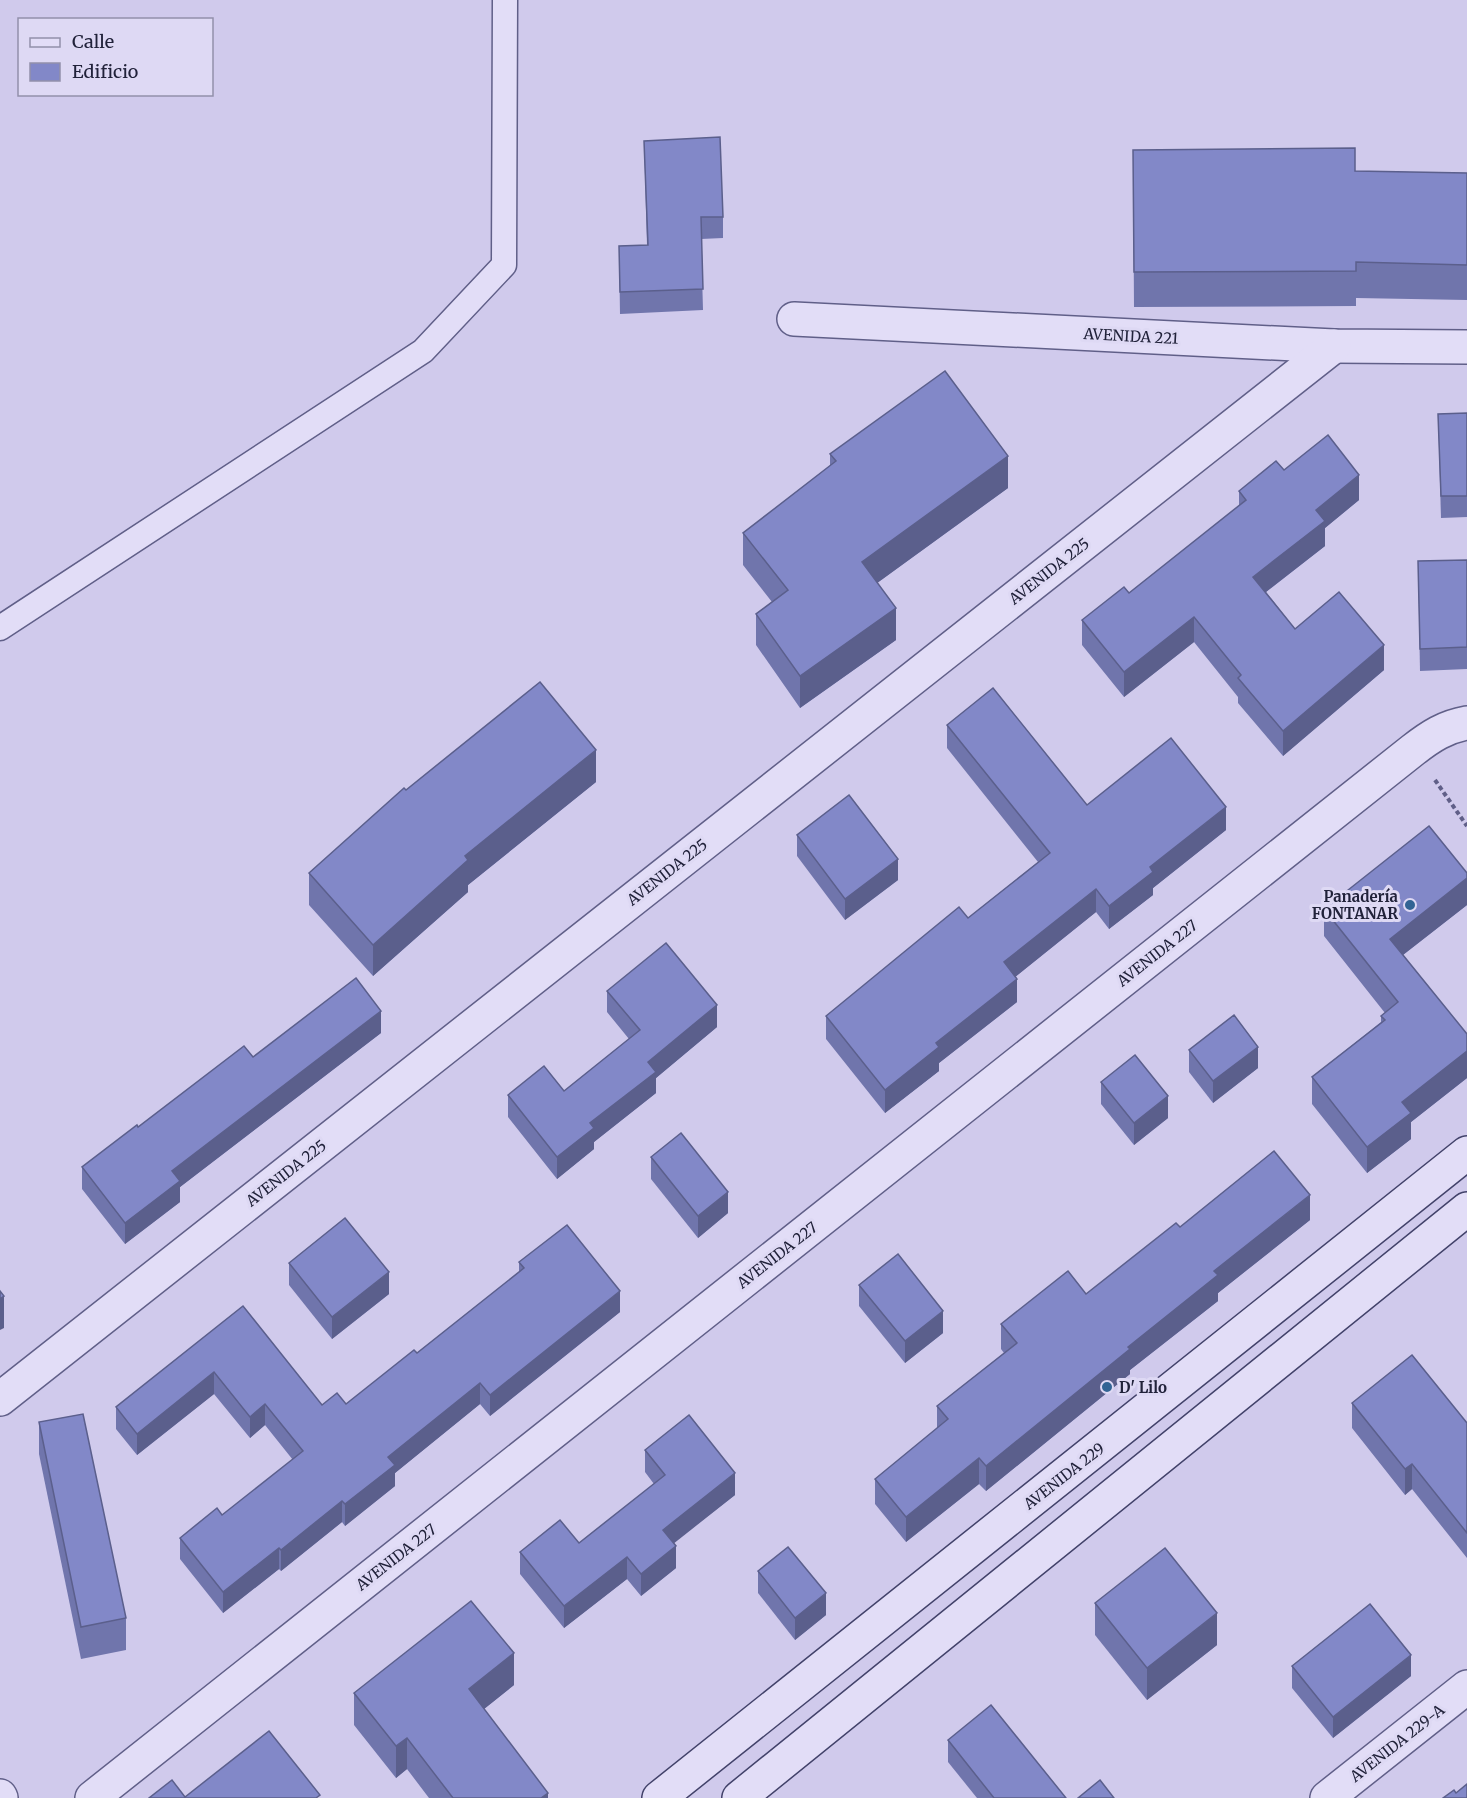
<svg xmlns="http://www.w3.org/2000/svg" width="1467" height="1798" font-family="Merriweather,serif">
	<rect width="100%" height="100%" fill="#d0caec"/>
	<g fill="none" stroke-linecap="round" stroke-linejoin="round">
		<defs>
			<polyline id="lane" points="0,628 423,351 504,265 505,0"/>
			<g id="street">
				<polyline points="794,319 1334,346 1467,347"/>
				<polyline points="0,1399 1334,346"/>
				<polyline points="0,1796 1,1798"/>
				<path d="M92,1798l1321,-1048c18,-14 32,-23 54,-27"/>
				<polyline points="1327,1798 1467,1687"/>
			</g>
			<g id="secondary">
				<polyline points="659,1798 1467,1153"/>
				<polyline points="739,1798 1467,1209"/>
			</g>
		</defs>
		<use href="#lane" stroke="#605f88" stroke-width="27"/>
		<use href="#street" stroke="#605f88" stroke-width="36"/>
		<use href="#secondary" stroke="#42426a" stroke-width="36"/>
		<polyline stroke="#605f88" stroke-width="4" stroke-dasharray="4.5 3" stroke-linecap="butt" points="1435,780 1467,826"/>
		<use href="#lane" stroke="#e2ddf7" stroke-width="24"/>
		<use href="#street" stroke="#e2ddf7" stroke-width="33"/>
		<use href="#secondary" stroke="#e2ddf7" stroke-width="33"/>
	</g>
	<g fill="#7075ac">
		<polygon points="644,141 723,217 723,238 701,239 703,310 620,314 619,246 647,245"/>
		<polygon points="1133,150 1355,171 1467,173 1467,300 1356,298 1356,306 1134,307"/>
		<polygon points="1467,413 1467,517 1441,518 1438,414"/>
		<polygon points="830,454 1008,488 877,583 896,640 800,708 756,645 756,614 772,602 743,565 743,533 830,466"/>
		<polygon points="1284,470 1359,500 1325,528 1325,546 1266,592 1295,629 1384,670 1283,756 1238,703 1238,697 1194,642 1124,697 1082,645 1082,620 1129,593 1239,506 1239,491"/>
		<polygon points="1467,560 1467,669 1420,671 1418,561"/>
		<polygon points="947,725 1087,805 1226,830 1153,888 1153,895 1109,929 1096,912 1015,977 1017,1002 939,1063 939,1071 885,1113 826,1039 826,1016 968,918 1038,862 947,748"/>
		<polygon points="596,782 468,885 468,892 373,976 309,905 309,873 406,790"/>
		<polygon points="797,835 898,880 845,920 797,856"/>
		<polygon points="1467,905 1403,955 1467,1034 1467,1078 1411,1122 1411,1139 1367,1173 1312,1104 1312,1077 1381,1022 1381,1016 1385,1013 1324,936 1324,909"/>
		<polygon points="607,991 717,1027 656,1078 656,1093 594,1142 594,1149 557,1179 508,1117 508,1095 564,1091 629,1039 607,1012"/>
		<polygon points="381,1033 180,1187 180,1202 125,1244 82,1189 82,1167 138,1127 253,1057"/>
		<polygon points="1189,1050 1258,1068 1213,1103 1189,1072"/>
		<polygon points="1101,1082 1168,1118 1134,1145 1101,1104"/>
		<polygon points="651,1157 728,1213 698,1238 651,1179"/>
		<polygon points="1310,1220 1218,1293 1218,1301 1130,1370 1130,1374 986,1491 979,1484 906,1542 875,1504 875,1479 937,1428 937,1406 1004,1353 1001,1349 1001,1324 1086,1294 1180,1227"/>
		<polygon points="519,1262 620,1312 490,1416 480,1404 395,1473 395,1486 345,1526 342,1522 281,1571 279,1569 223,1613 180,1559 180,1538 222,1515 293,1460 265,1425 250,1438 214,1394 137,1455 116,1429 116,1407 243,1306 322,1405 346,1404 417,1353 519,1272"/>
		<polygon points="289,1263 389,1294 332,1339 289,1285"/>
		<polygon points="859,1285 943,1333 905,1363 859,1306"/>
		<polygon points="1352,1403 1467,1423 1467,1558 1412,1489 1405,1495 1352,1428"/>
		<polygon points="39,1422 126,1618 126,1650 81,1659 39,1454"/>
		<polygon points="645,1450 735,1495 673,1543 676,1568 641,1596 627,1579 564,1628 520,1574 520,1552 579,1543 654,1484 645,1472"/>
		<polygon points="758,1571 826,1615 795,1640 758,1593"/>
		<polygon points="1095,1603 1217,1645 1147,1700 1095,1635"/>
		<polygon points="1292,1666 1411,1676 1333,1738 1292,1688"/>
		<polygon points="514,1685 484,1709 548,1798 429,1798 407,1769 396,1778 354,1725 354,1693"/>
		<polygon points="948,1740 1066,1798 977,1798 948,1762"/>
	</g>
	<g fill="#5b5f8c">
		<polygon points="1008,456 1008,488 862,594 862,562"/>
		<polygon points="1359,475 1359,500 1325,528 1325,546 1253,602 1253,577 1316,510"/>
		<polygon points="896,608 896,640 800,708 800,676"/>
		<polygon points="1194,617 1194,642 1124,697 1124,672"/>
		<polygon points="1384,645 1384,670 1283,756 1283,731"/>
		<polygon points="596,750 596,782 468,885 468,892 373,976 373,945 465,856"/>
		<polygon points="1226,807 1226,830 1153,888 1153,895 1109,929 1109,906 1150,867"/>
		<polygon points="898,859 898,880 845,920 845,899"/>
		<polygon points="1467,878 1467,905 1390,965 1390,939"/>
		<polygon points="1096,889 1096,912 1004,986 1004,962"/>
		<polygon points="1017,979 1017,1002 939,1063 939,1071 885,1113 885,1090 936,1043"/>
		<polygon points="717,1005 717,1027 656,1078 656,1093 594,1142 594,1149 557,1179 557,1157 648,1062"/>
		<polygon points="381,1011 381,1033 180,1187 180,1202 125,1244 125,1223 172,1171"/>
		<polygon points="1258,1047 1258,1068 1213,1103 1213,1081"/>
		<polygon points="1467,1051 1467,1078 1411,1122 1411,1139 1367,1173 1367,1147 1402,1102"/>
		<polygon points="1168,1096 1168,1118 1134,1145 1134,1123"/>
		<polygon points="728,1192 728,1213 698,1238 698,1216"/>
		<polygon points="1310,1195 1310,1220 1218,1293 1218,1301 1130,1370 1130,1374 986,1491 986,1466 1128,1347 1214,1271"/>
		<polygon points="389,1272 389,1294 332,1339 332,1317"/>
		<polygon points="620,1291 620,1312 490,1416 490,1395"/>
		<polygon points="4,1296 4,1328 0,1330 0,1299"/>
		<polygon points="943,1311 943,1333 905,1363 905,1341"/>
		<polygon points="214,1372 214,1394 137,1455 137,1434"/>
		<polygon points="480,1383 480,1404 395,1473 395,1486 345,1526 345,1504 388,1457"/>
		<polygon points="265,1404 265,1425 250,1438 250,1417"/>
		<polygon points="979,1458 979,1484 906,1542 906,1517"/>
		<polygon points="1412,1464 1412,1489 1405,1495 1405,1469"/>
		<polygon points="735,1473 735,1495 663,1552 663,1530"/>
		<polygon points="342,1501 342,1522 281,1571 281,1550"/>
		<polygon points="676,1546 676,1568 641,1596 641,1574"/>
		<polygon points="279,1548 279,1569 223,1613 223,1592"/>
		<polygon points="627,1557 627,1579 564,1628 564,1606"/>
		<polygon points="826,1593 826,1615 795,1640 795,1618"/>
		<polygon points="1217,1613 1217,1645 1147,1700 1147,1668"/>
		<polygon points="514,1653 514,1685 469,1721 469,1689"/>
		<polygon points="1411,1655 1411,1676 1333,1738 1333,1717"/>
		<polygon points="407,1738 407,1769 396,1778 396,1746"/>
		<polygon points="548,1793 548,1798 541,1798"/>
	</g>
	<g fill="#8288c8" stroke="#5b5f8c" stroke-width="1.5">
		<polygon points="720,137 723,217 701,217 703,289 620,292 619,246 648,245 644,141"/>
		<polygon points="1355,148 1355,171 1467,173 1467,265 1356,262 1356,271 1134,272 1133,150"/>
		<polygon points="945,371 1008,456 862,562 896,608 800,676 756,614 788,590 743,533 836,461 830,454"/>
		<polygon points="1467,413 1467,496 1441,496 1438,414"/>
		<polygon points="1328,435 1359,475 1316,510 1325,521 1253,577 1295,629 1339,592 1384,645 1283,731 1238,678 1241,675 1194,617 1124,672 1082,620 1124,587 1129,593 1246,500 1239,491 1276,461 1284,470"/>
		<polygon points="1467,560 1467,647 1420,649 1418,561"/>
		<polygon points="540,682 596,750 465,856 468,860 373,945 309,873 404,788 406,790"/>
		<polygon points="993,688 1087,805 1171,738 1226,807 1150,867 1153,872 1109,906 1096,889 1004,962 1017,979 936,1043 939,1047 885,1090 826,1016 959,907 968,918 1050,853 947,725"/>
		<polygon points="849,795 898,859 845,899 797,835"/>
		<polygon points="1429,826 1467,873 1467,878 1390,939 1467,1034 1467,1051 1402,1102 1411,1113 1367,1147 1312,1077 1385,1020 1381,1016 1398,1002 1324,909"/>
		<polygon points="666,943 717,1005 648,1062 656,1072 590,1123 594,1128 557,1157 508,1095 544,1066 564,1091 640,1030 607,991"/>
		<polygon points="356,978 381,1011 172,1171 180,1181 125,1223 82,1167 137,1125 138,1127 244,1046 253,1057"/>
		<polygon points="1234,1015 1258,1047 1213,1081 1189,1050"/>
		<polygon points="1135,1055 1168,1096 1134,1123 1101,1082"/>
		<polygon points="681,1133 728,1192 698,1216 651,1157"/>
		<polygon points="1274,1151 1310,1195 1214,1271 1218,1275 1128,1347 1130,1349 986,1466 979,1458 906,1517 875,1479 948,1419 937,1406 1017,1343 1001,1324 1068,1271 1086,1294 1176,1223 1180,1227"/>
		<polygon points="345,1218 389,1272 332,1317 289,1263"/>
		<polygon points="567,1225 620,1291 490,1395 480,1383 388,1457 395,1465 345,1504 342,1501 281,1550 279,1548 223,1592 180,1538 217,1508 222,1515 303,1451 265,1404 250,1417 214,1372 137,1434 116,1407 243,1306 322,1405 337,1393 346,1404 414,1350 417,1353 524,1268 519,1262"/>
		<polygon points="898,1254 943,1311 905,1341 859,1285"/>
		<polygon points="0,1291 4,1296 0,1299"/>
		<polygon points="1412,1355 1467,1423 1467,1533 1412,1464 1405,1469 1352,1403"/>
		<polygon points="83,1414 126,1618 81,1627 39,1422"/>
		<polygon points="689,1415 735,1473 663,1530 676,1546 641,1574 627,1557 564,1606 520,1552 560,1520 579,1543 665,1475 645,1450"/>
		<polygon points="788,1547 826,1593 795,1618 758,1571"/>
		<polygon points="1165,1548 1217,1613 1147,1668 1095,1603"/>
		<polygon points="471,1601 514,1653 469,1689 548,1793 541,1798 453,1798 407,1738 396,1746 354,1693"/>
		<polygon points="1370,1604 1411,1655 1333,1717 1292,1666"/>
		<polygon points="991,1705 1066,1798 994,1798 948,1740"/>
		<polygon points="269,1731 320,1795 316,1798 149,1798 172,1780 185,1797"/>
		<polygon points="1100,1780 1114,1798 1078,1798"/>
		<polygon points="1467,1784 1467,1798 1443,1798 1454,1790 1456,1793"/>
	</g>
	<g fill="#326494" stroke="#ded9f4" stroke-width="2">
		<circle cx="1410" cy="905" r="6"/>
		<circle cx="1107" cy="1387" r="6"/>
	</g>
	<g text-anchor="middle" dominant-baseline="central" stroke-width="6" stroke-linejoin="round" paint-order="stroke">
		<g font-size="15" fill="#21223a" stroke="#ded9f4">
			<text transform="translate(1131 336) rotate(3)">AVENIDA 221</text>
			<text transform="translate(1049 571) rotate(-38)">AVENIDA 225</text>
			<text transform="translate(667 872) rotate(-38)">AVENIDA 225</text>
			<text transform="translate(1157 953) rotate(-38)">AVENIDA 227</text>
			<text transform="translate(286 1173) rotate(-38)">AVENIDA 225</text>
			<text transform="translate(777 1255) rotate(-38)">AVENIDA 227</text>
			<text transform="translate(1064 1476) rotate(-38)">AVENIDA 229</text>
			<text transform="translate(396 1557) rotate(-38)">AVENIDA 227</text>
			<text transform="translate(1397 1743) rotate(-38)">AVENIDA 229-A</text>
		</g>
		<g font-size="15" font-weight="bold" fill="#21223a" stroke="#ded9f4" text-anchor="end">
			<text x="1398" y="896">Panadería<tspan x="1398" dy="17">FONTANAR</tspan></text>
			<text x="1119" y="1387" text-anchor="start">D' Lilo</text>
		</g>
	</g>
	<rect x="18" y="18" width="195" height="78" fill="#ded9f4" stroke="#9290aa" stroke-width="1.5"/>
	<rect x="30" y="38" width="30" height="9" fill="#e2ddf7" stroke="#9290aa" stroke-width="1.5"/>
	<text x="72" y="48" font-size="18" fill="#21223a">Calle</text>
	<rect x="30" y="63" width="30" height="18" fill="#8288c8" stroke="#9290aa" stroke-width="1.5"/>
	<text x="72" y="78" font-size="18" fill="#21223a">Edificio</text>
</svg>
